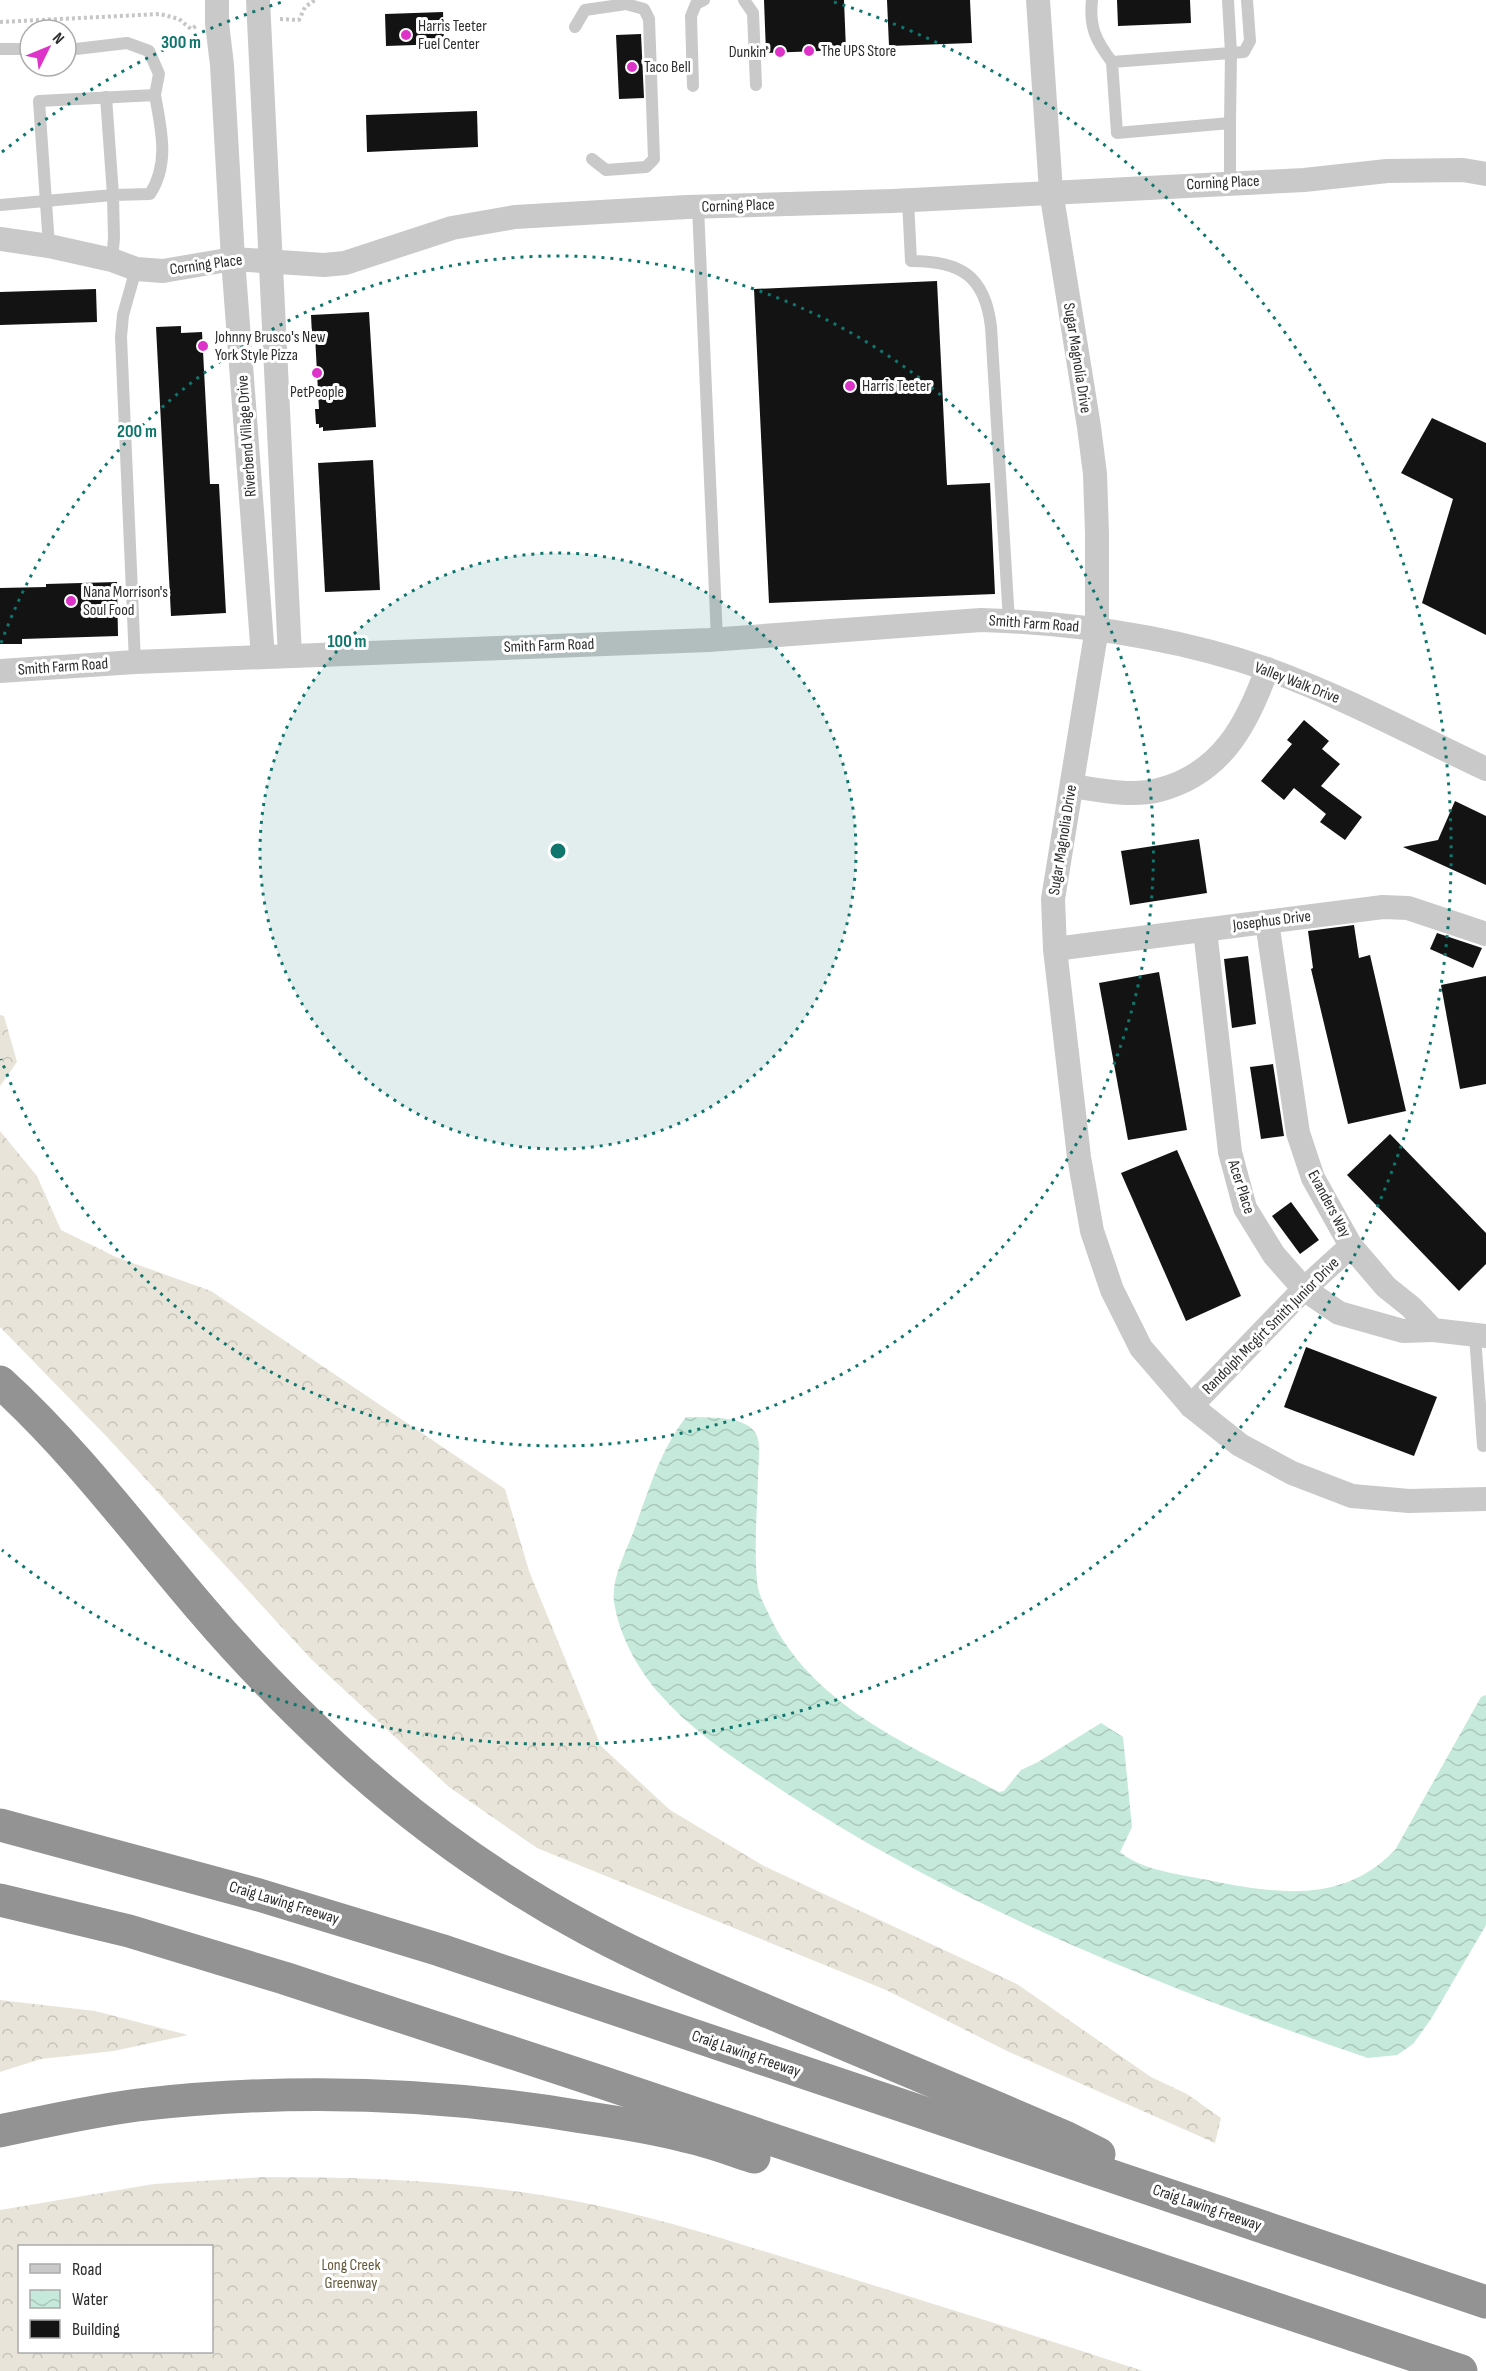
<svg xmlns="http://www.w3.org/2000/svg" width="1486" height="2371" font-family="'Sofia Sans Condensed',sans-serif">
	<defs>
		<pattern id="forest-crowns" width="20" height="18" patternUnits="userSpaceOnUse" patternTransform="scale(1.5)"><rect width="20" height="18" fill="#e9e4d9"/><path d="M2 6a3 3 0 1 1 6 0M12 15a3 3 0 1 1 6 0" fill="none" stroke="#c8c4ba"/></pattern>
		<pattern id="water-waves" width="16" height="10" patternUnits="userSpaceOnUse" patternTransform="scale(1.5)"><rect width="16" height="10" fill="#c5e9da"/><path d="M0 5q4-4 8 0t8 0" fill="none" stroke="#a9c8bb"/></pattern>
	</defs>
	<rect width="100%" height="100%" fill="#fff"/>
	<g fill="url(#forest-crowns)" fill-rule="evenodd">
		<polygon points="0,1015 4,1016 17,1062 0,1086"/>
		<polygon points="0,1131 37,1176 61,1230 116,1257 211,1291 505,1489 529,1571 601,1746 670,1810 764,1866 1017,1984 1151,2077 1187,2094 1221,2118 1215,2143 1009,2052 886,1990 537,1848 449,1787 311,1659 108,1438 0,1327"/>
		<polygon points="0,2000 95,2011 188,2035 114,2051 41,2059 0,2072"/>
		<path d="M262,2177c107,0 213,4 318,25 86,17 170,45 254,71 103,32 206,64 309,98h-1143v-161l154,-26zM20,2246h192v106h-192z"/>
	</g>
	<path fill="url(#water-waves)" d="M686,1417c18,1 63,-3 71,19 4,11 1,28 1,41 -1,35 -4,69 -1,104 1,14 8,25 14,38 44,89 144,129 228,173l5,-1 17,-21 17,-8 63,-39 22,14 9,90 -12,25c20,17 52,21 77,26 72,14 142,30 198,-28l86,-153 5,-2v230l-55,94 -18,25 -16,11 -29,3c-201,-69 -408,-150 -585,-267 -45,-30 -91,-59 -126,-100 -21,-25 -38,-57 -43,-89 -3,-23 11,-48 19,-69 15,-40 26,-81 53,-116z"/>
	<g fill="#131313">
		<polygon points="764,0 844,0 846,50 766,53"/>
		<polygon points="887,0 970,0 972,43 889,46"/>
		<polygon points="1117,0 1190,0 1191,23 1118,26"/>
		<polygon points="443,12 444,44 386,46 385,14"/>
		<polygon points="641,34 644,98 619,99 616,35"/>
		<polygon points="477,111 478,147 367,152 366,115"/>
		<polygon points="937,281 947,485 990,483 995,594 769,603 754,289"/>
		<polygon points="96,289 97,322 0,325 0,292"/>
		<polygon points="369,312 376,427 323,431 323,427 319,428 319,424 316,424 315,409 319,409 317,373 315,335 312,335 311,315"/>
		<polygon points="181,326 181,333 202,332 210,484 219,484 226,613 171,616 156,327"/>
		<polygon points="1432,418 1486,443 1486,635 1422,603 1453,499 1401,473"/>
		<polygon points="373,460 380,590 325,592 318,463"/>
		<polygon points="117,582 118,636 22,639 22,644 0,644 0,588 46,587 46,584"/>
		<polygon points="1304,720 1329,741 1322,749 1340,764 1321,786 1362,817 1345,840 1320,822 1326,814 1294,788 1284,800 1261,781 1292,744 1287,740"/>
		<polygon points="1455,801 1486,816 1486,885 1403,847 1438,840"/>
		<polygon points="1199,839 1207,893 1130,905 1121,851"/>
		<polygon points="1354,925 1359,958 1370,955 1406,1111 1348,1124 1311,969 1313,968 1308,931"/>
		<polygon points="1437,933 1482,948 1473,968 1430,949"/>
		<polygon points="1248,956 1256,1024 1232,1028 1224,959"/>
		<polygon points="1159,972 1187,1130 1128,1140 1099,983"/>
		<polygon points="1486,976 1486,1084 1460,1089 1441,985"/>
		<polygon points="1273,1064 1284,1136 1261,1139 1250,1067"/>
		<polygon points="1390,1134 1486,1233 1486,1264 1459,1291 1347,1175"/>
		<polygon points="1177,1150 1241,1296 1186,1321 1121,1173"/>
		<polygon points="1291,1202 1319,1240 1300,1254 1272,1216"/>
		<polygon points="1306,1347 1437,1397 1414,1456 1284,1407"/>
	</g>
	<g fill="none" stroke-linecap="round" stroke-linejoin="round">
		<g stroke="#c6c6c6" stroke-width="4" stroke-dasharray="3 3" stroke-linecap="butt">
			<polyline points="280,19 299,20 305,7 315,0"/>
			<polyline points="0,22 160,14 179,19 191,29 198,25"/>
		</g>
		<g stroke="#c9c9c9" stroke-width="12">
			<polyline points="744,0 753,13 756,85"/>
			<path d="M1092,0c-3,27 4,41 20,62"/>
			<polyline points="1228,0 1231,53 1230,123"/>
			<polyline points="575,27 585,10 626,4 644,9 649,19 654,159 646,167 606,170 592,159"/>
			<polyline points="67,47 76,49 127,43 149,51 159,74 155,95"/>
			<polyline points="0,49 23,49"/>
			<polyline points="693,86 691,16 696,4 704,0"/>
			<polyline points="1230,183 1230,123 1117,133 1112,62 1244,52 1250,41 1247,0"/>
			<path d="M908,200l3,61c49,0 74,14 80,66l18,294"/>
			<polyline points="0,205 113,195 106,97"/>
			<polyline points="698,207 717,639"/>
			<path d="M49,246l-10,-145 116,-6c6,34 15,68 -5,99l-37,1 1,43 -2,22"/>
			<polyline points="135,662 121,337 123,315 136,269"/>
			<polyline points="1475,1336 1483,1446"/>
		</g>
		<g stroke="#c9c9c9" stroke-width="24">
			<polyline points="217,0 217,23 222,65 233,259 263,657"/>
			<polyline points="258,0 290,656"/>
			<polyline points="1038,0 1051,191 1089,427 1095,474 1097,533 1097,628 1053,899 1055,949 1079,1157 1092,1231 1112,1290 1141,1348 1191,1406 1240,1445 1292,1473 1352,1496 1409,1501 1486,1499"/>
			<polyline points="0,239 49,246 112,260 136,269 163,271 233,259 324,265 345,263 452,228 515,217 687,207 893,201 1304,180 1387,171 1463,170 1486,174"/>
			<path d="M0,671l135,-9 574,-22 272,-20c97,3 193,17 286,49 75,27 147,66 219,100"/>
			<path d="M1072,786c28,4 59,11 87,4 62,-16 88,-65 108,-121"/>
			<polyline points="1267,922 1298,1133 1313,1178 1351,1246 1386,1287 1411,1307 1433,1330 1486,1336"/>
			<polyline points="1205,930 1230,1152 1245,1208 1274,1255 1304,1289 1339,1313 1403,1331 1433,1330"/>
			<polyline points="1055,949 1383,907 1408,908 1486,934"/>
			<polyline points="1191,1406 1304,1289 1351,1246"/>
		</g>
		<g stroke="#939393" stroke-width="33">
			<path d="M0,1382c76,69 137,152 204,230 41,48 84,92 130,135 76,71 164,134 255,183 69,37 142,66 213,96 89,37 177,74 265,112l32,16"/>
			<polyline points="0,1825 259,1895 440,1950 1486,2302"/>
			<polyline points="0,1900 129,1931 284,1978 601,2082 1461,2371"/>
			<path d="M0,2131c46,-10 92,-20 138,-26 148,-17 297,-13 444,12 35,5 72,11 107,20 22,5 43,13 65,20"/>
		</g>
	</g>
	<circle cx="558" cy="851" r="298" fill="#0f766e" fill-opacity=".12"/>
	<g fill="none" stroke="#0f766e" stroke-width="3" stroke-dasharray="3 6">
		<circle cx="558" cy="851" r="298"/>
		<path d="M1 643A595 595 0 1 1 1 1059"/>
		<path d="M2 152A893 893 0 0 1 282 2M834 2A893 893 0 1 1 2 1550"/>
	</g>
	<g fill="#de33c9" stroke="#fff" stroke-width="2">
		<circle cx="406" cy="35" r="6"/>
		<circle cx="809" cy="51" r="6"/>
		<circle cx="780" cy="52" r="6"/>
		<circle cx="632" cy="67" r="6"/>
		<circle cx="203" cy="346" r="6"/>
		<circle cx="317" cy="373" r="6"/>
		<circle cx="850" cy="386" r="6"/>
		<circle cx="71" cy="601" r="6"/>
	</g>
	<g text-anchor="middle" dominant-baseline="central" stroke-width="6" stroke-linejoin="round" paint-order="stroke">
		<g font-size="16" fill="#2c2c2c" stroke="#fff" text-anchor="start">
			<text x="418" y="26">Harris Teeter<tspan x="418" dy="18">Fuel Center</tspan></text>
			<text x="821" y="51">The UPS Store</text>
			<text x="768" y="52" text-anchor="end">Dunkin'</text>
			<text x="644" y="67">Taco Bell</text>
			<text x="215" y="337">Johnny Brusco's New<tspan x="215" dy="18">York Style Pizza</tspan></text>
			<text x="862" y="386">Harris Teeter</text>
			<text x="317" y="392" text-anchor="middle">PetPeople</text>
			<text x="83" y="592">Nana Morrison's<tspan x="83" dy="18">Soul Food</tspan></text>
		</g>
		<g font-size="16" fill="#2c2c2c" stroke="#fff">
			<text transform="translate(1223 183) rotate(-3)">Corning Place</text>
			<text transform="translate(738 206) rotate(-2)">Corning Place</text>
			<text transform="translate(206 265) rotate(-8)">Corning Place</text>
			<text transform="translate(1077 358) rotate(81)">Sugar Magnolia Drive</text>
			<text transform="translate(247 436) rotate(-94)">Riverbend Village Drive</text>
			<text transform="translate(1034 624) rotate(4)">Smith Farm Road</text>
			<text transform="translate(549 646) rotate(-2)">Smith Farm Road</text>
			<text transform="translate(63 667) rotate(-4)">Smith Farm Road</text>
			<text transform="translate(1297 683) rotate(21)">Valley Walk Drive</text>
			<text transform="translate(1063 840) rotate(-81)">Sugar Magnolia Drive</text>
			<text transform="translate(1272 921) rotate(-7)">Josephus Drive</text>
			<text transform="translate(1241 1187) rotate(72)">Acer Place</text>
			<text transform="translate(1329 1204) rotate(62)">Evanders Way</text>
			<text transform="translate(1271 1326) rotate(-45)">Randolph Mcgirt Smith Junior Drive</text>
			<text transform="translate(284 1903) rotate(17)">Craig Lawing Freeway</text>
			<text transform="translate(746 2054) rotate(19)">Craig Lawing Freeway</text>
			<text transform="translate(1207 2208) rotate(19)">Craig Lawing Freeway</text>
		</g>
		<g font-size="16" fill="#655a3b" stroke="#fff">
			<text x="351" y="2265">Long Creek<tspan x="351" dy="18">Greenway</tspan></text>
		</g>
	</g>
	<circle cx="558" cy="851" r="9" fill="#0f766e" stroke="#fff" stroke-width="3"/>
	<g font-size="18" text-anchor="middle" font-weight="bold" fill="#0f766e" stroke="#fff" stroke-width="6" stroke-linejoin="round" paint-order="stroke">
		<text x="181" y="48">300 m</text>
		<text x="137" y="437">200 m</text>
		<text x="347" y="647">100 m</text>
	</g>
	<rect x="18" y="2245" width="195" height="108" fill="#ffffff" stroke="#ababab" stroke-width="1.5"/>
	<rect x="30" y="2264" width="30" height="9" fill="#c9c9c9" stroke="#ababab" stroke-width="1.5"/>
	<text x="72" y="2275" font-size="18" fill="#2c2c2c">Road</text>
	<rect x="30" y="2290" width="30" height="18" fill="url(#water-waves)" stroke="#ababab" stroke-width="1.5"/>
	<text x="72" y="2305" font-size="18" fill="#2c2c2c">Water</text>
	<rect x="30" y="2320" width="30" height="18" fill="#131313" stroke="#ababab" stroke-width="1.5"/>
	<text x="72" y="2335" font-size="18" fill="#2c2c2c">Building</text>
	<g transform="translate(48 48) rotate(47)"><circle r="28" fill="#ffffff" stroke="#ababab" stroke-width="1.5"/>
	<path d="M0-4.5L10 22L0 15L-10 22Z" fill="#de33c9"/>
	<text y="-9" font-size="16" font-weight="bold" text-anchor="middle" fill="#2c2c2c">N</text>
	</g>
</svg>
